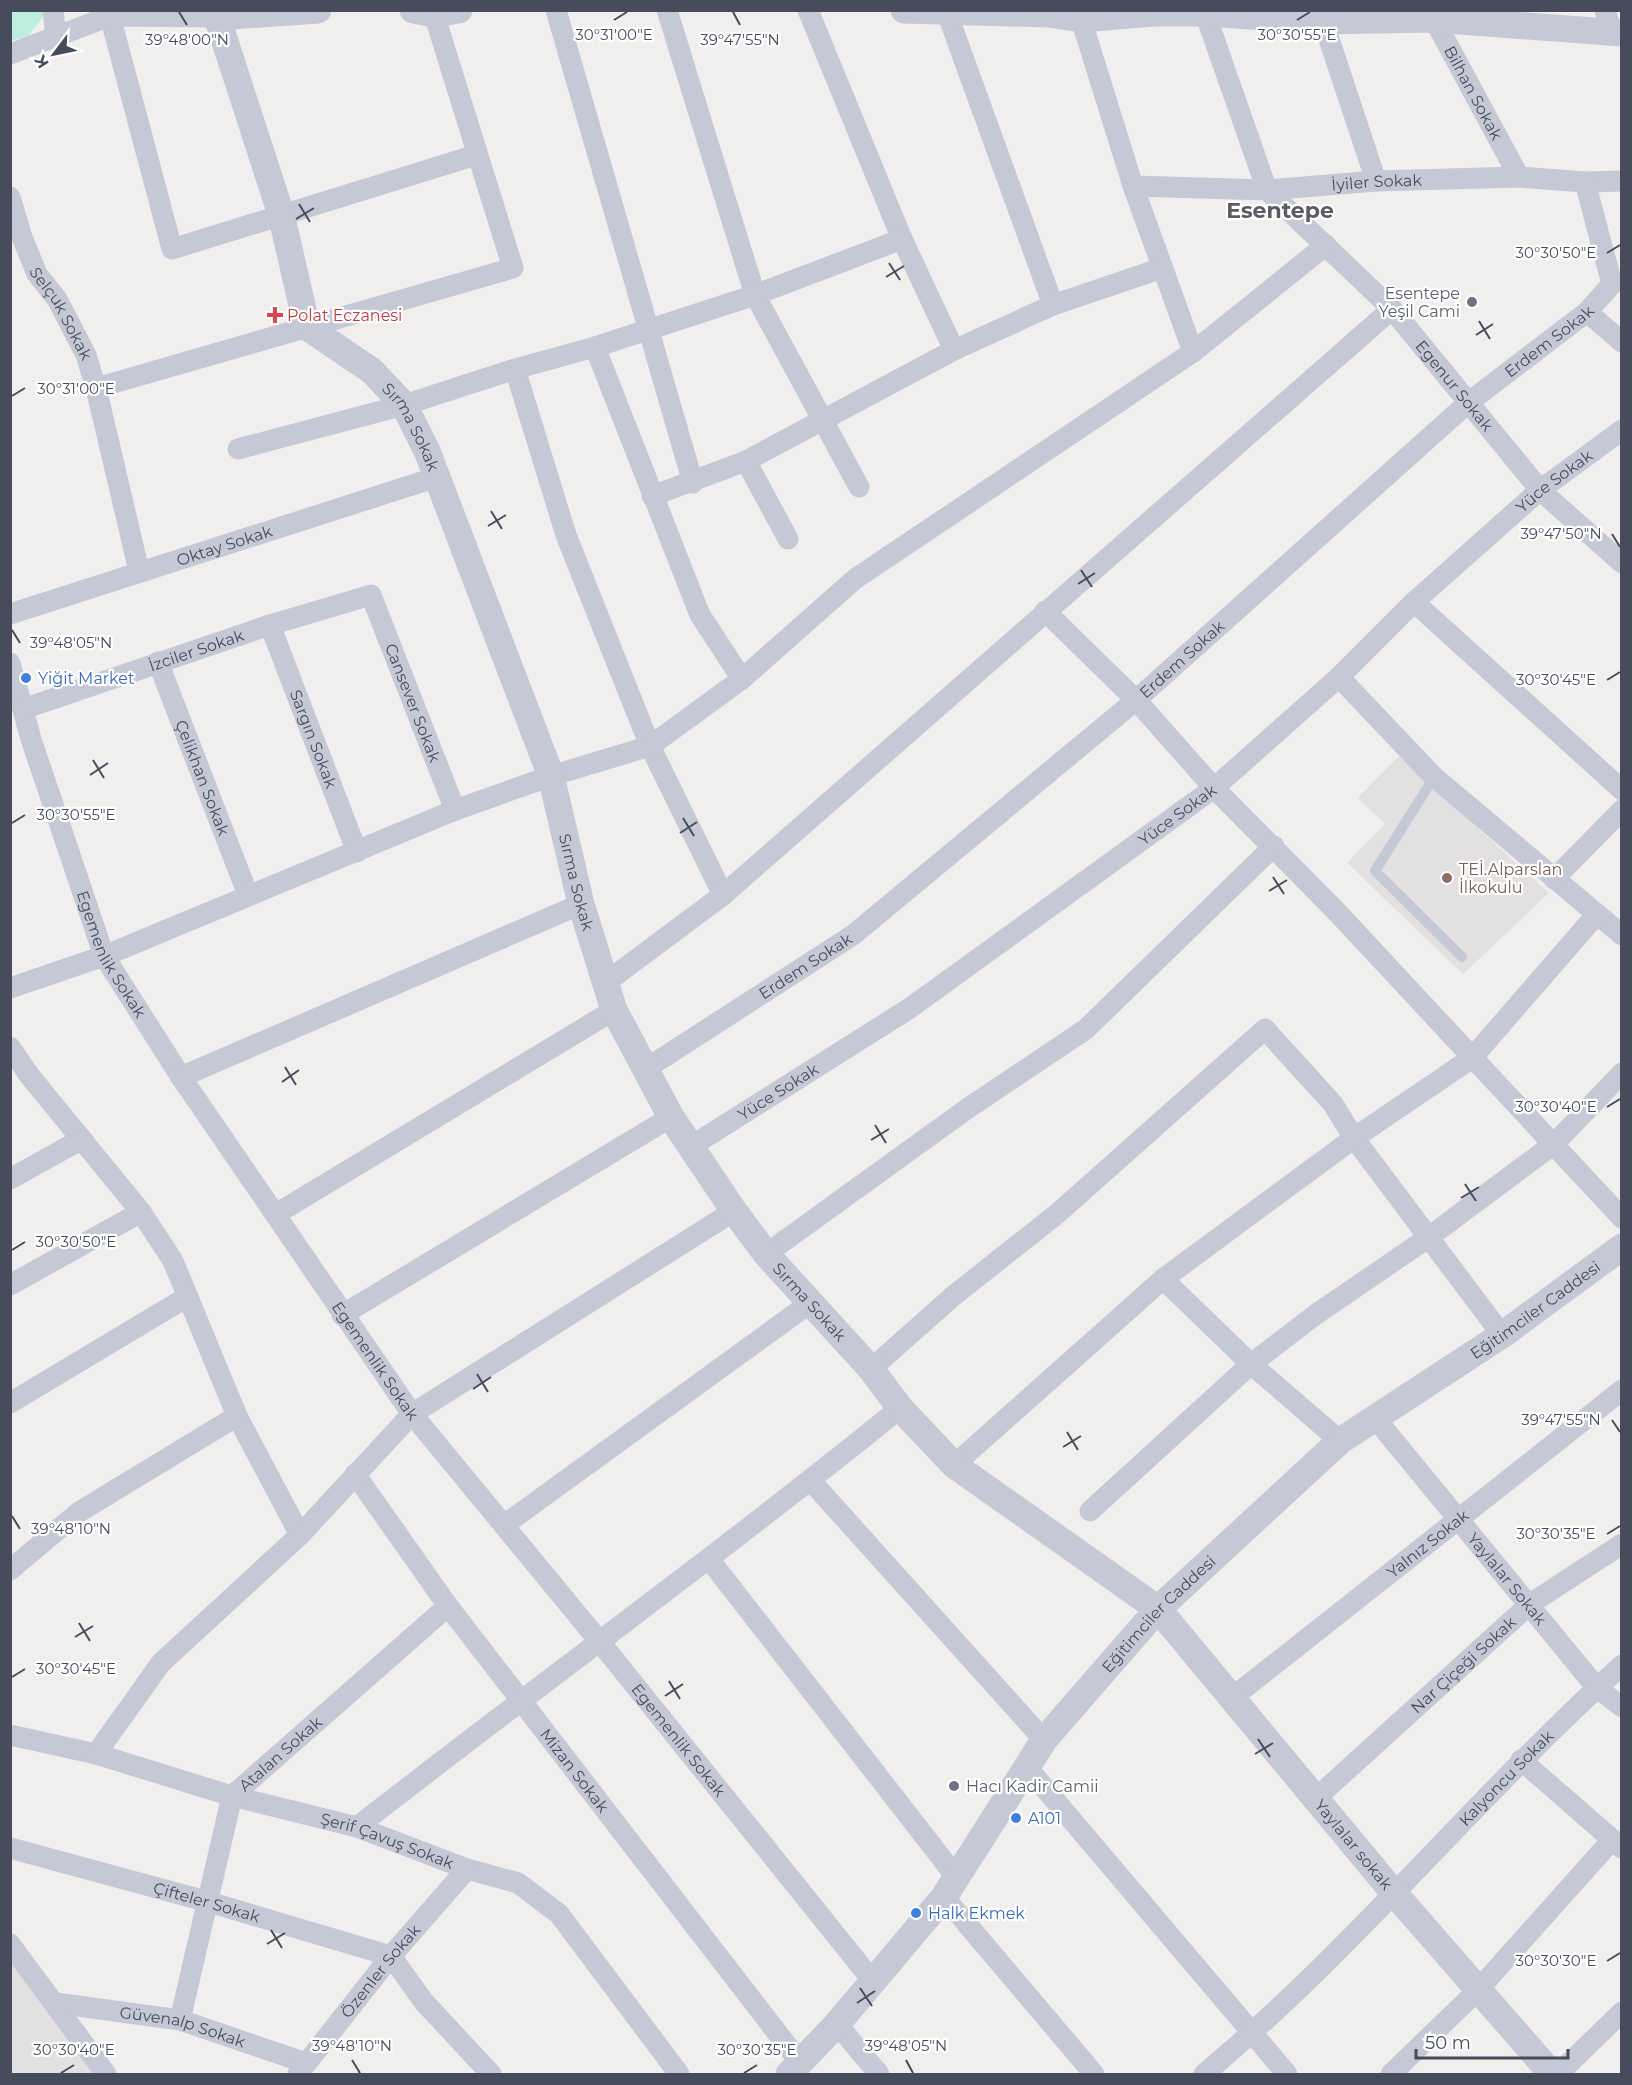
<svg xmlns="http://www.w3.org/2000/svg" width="1632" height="2085" font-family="Montserrat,sans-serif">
	<rect width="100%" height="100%" fill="#f1efee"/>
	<g fill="#e2e0e0">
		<polygon points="1399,756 1549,893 1463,974 1347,863 1385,824 1358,798"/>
		<polygon points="10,1944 106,2074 11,2074"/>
	</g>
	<polygon fill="#bdeedd" points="11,11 46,11 46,13 28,36 11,41"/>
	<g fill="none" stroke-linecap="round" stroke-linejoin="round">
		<polyline stroke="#c5c9d6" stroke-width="10" points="1434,777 1375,871 1462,957"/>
		<g stroke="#c5c9d6" stroke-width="21">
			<polyline points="53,10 56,39"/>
			<polyline points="556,10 693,483"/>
			<polyline points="667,10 755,295 859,487"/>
			<polyline points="808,10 902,239 954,350"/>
			<path id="s1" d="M1429,10l90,167"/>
			<polyline points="1605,10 1612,33"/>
			<polyline points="947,13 1053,305"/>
			<path id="s2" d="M1205,13l62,177 125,119 148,181 82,73"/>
			<polyline points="110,16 172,249 476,155"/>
			<polyline points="1081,19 1133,186 1193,352"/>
			<polyline points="1323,21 1376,181"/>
			<polyline points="10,54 110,16 217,17"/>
			<path id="s3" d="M1133,186l134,4 109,-9 143,-4 66,5 37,-1"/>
			<path id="s4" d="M10,197l12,40 15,37 20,25 29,56 10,33 43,183"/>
			<polyline points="1587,312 1622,342"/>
			<polyline points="595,347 700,615 742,679"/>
			<polyline points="515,369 566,535 650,746 723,895"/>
			<polyline points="96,388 513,268 434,14"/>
			<polyline points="238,449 404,405 515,369 595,347 755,295 902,239"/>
			<polyline points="746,461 788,539"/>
			<polyline points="652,496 746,461 954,350 1053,305 1162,268"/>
			<polyline points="1414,602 1622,790"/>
			<polyline points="1045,611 1136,700 1214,788 1336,911 1622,1218"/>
			<path id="s5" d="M10,614l427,-137"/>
			<path id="s6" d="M270,625l87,227"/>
			<path id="s7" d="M158,662l90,233"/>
			<path id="s8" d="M10,663l21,76 73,217 77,121 231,337 188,228 272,338"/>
			<polyline points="1339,677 1434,777 1622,935"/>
			<path id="s9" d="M23,709l247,-84 101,-30 84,215"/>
			<polyline points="1554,879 1622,810"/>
			<polyline points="605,983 723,895 1392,309"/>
			<polyline points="10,988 104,956 455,810 551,776 650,746 742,679 855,579 1193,352 1326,245"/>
			<polyline points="10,1047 29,1075 141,1212 173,1261 237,1416 300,1535"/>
			<path id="s10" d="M644,1070l209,-135 283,-235 333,-298 118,-90 25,-28 -27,-102"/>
			<polyline points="181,1077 581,904"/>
			<path id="s11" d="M690,1147l220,-139 304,-220 125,-111 75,-75 126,-112 82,-60"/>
			<polyline points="10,1179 82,1139"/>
			<polyline points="276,1214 614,1010"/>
			<polyline points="766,1254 964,1111 1086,1029 1274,846"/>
			<polyline points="1163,1279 1251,1364 1340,1441"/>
			<polyline points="10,1285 141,1212"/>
			<polyline points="342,1315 671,1117"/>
			<polyline points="871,1369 952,1297 1058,1213 1265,1029 1333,1104 1354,1138 1502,1335"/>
			<polyline points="10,1403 187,1297"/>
			<path id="s12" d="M1375,1418l222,270 25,19"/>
			<polyline points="954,1465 1163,1279 1354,1138 1472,1058 1597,914"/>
			<path id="s13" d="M355,1474l93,132 351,455"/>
			<polyline points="811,1481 1044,1740"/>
			<polyline points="1090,1511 1251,1364 1315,1315 1429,1237 1555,1143 1622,1073"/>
			<polyline points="504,1525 810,1303"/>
			<polyline points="709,1559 957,1878"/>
			<polyline points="10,1570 79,1512 237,1416"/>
			<path id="s14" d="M1233,1697l389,-307"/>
			<path id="s15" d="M10,1735l86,19 136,42 125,31 110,42 51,14 41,31 120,160"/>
			<polyline points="96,1754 161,1663 300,1535 412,1414 734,1211"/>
			<polyline points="1521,1760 1622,1848"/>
			<polyline points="1026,1766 1287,2074"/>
			<path id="s16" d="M1315,1799l215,-195 92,-60"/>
			<path d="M357,1827c180,-141 366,-275 543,-419"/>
			<path id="s17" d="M10,1848l199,54 182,54 33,46 67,72"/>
			<polyline points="944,1897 1094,2074"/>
			<polyline points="10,1944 106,2074"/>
			<path id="s18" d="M56,2003l124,17 126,43"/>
			<path id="s19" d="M180,2020l52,-224 216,-190"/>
			<polyline points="837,2024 879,2074"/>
			<path id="s20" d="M298,2074l93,-118 76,-87"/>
			<path id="s21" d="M1204,2074c149,-124 273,-278 418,-409"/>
			<polyline points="1391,2074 1477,1991 1612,1840"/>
			<polyline points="1558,2074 1622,2012"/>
		</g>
		<g stroke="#c5c9d6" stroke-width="27">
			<path id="s22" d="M318,10l-101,7 64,197 26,113 65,44 32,34 23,46 124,325 30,128 33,106 57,107 63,94 32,43 105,115 29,39 54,57 204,144 236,284 158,181"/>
			<polyline points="413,10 434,14 459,10"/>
			<polyline points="904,10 1048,14 1081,19 1154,13 1205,13 1323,21 1432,19 1622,33"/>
			<path id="s23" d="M789,2074l48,-50 107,-127 100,-157 114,-131 182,-168 162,-106 120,-88"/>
		</g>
	</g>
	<path fill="none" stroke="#474c5c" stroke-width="2" d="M179,12l8,13M733,12l7,13M614,20l13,-8M1297,20l13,-8M299,204l11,18M296,219l18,-11M1607,253l13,-8M889,263l11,17M886,277l18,-11M1479,321l11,18M1476,335l17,-11M12,396l13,-8M491,511l11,18M488,526l18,-11M1612,534l8,13M1081,570l11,17M1078,584l17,-11M12,630l8,13M1607,680l13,-8M93,760l11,18M90,775l18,-12M683,818l11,18M12,823l13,-8M680,833l17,-11M1273,877l11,17M1269,891l18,-11M285,1067l11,18M282,1082l17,-12M1607,1107l13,-8M875,1125l11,18M871,1140l18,-11M1465,1184l11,17M1461,1198l18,-11M12,1250l13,-8M477,1374l11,18M473,1389l18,-12M1612,1420l8,12M1067,1432l11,18M1063,1447l18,-11M12,1516l8,13M1607,1534l13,-8M79,1623l11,18M75,1637l18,-11M12,1677l13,-8M669,1681l11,18M665,1696l18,-12M1258,1739l12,18M1255,1754l18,-11M271,1930l11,18M267,1944l18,-11M1607,1961l13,-8M860,1988l12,18M857,2003l18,-12M352,2060l8,13M906,2060l7,13M61,2073l13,-8M744,2073l13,-8"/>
	<g fill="#6b7280" stroke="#fff" stroke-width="2">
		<circle cx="1472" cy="302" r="6"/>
		<circle cx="954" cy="1786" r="6"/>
	</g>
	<path fill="#e0444e" stroke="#fff" stroke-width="2" d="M272 306h6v6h6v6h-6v6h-6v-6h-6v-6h6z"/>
	<g fill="#3f7fe0" stroke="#fff" stroke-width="2">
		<circle cx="26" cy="678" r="6"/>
		<circle cx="1016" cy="1818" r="6"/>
		<circle cx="916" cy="1913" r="6"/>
	</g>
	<circle fill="#8d6e63" stroke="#fff" stroke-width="2" cx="1447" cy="878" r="6"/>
	<g text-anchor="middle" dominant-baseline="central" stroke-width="4.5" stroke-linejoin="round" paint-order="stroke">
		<g font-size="16" fill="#474c5c" stroke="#fff">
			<text stroke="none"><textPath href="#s1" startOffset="94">Bilhan Sokak</textPath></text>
			<text stroke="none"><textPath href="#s3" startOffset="244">İyiler Sokak</textPath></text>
			<text stroke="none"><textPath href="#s4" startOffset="128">Selçuk Sokak</textPath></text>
			<text stroke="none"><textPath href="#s10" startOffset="1164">Erdem Sokak</textPath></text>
			<text stroke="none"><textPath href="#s2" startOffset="459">Egenur Sokak</textPath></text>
			<text stroke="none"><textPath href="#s22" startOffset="572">Sırma Sokak</textPath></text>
			<text stroke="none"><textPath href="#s11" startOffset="1094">Yüce Sokak</textPath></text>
			<text stroke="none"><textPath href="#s5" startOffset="225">Oktay Sokak</textPath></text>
			<text stroke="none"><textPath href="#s9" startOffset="183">İzciler Sokak</textPath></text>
			<text stroke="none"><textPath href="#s10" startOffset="678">Erdem Sokak</textPath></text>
			<text stroke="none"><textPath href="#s9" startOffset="482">Cansever Sokak</textPath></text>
			<text stroke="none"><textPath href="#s6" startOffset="122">Sargın Sokak</textPath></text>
			<text stroke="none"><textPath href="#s7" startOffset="124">Çelikhan Sokak</textPath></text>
			<text stroke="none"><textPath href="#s11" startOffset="590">Yüce Sokak</textPath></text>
			<text stroke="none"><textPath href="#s22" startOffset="1058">Sırma Sokak</textPath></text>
			<text stroke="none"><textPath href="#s8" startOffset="309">Egemenlik Sokak</textPath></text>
			<text stroke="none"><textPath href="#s10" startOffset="192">Erdem Sokak</textPath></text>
			<text stroke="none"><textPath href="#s11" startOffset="104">Yüce Sokak</textPath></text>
			<text stroke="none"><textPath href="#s22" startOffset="1544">Sırma Sokak</textPath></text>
			<text stroke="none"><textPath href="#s23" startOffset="1078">Eğitimciler Caddesi</textPath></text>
			<text stroke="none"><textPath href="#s8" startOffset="795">Egemenlik Sokak</textPath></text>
			<text stroke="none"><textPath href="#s14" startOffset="248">Yalnız Sokak</textPath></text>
			<text stroke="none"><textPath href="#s12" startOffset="208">Yaylalar Sokak</textPath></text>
			<text stroke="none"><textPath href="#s23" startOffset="592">Eğitimciler Caddesi</textPath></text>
			<text stroke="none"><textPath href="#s16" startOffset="200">Nar Çiçeği Sokak</textPath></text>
			<text stroke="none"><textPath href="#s8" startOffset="1281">Egemenlik Sokak</textPath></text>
			<text stroke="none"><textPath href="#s19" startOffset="294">Atalan Sokak</textPath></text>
			<text stroke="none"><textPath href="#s13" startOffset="369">Mizan Sokak</textPath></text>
			<text stroke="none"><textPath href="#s21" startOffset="423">Kalyoncu Sokak</textPath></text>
			<text stroke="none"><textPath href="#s15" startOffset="392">Şerif Çavuş Sokak</textPath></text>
			<text stroke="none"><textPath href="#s22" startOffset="2318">Yaylalar sokak</textPath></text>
			<text stroke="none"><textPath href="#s17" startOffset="204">Çifteler Sokak</textPath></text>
			<text stroke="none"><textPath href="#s20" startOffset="132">Özenler Sokak</textPath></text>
			<text stroke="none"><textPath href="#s18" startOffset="129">Güvenalp Sokak</textPath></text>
		</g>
		<g font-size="16" fill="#5b616d" stroke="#fff" text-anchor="end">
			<text x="1460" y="293">Esentepe<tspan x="1460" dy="18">Yeşil Cami</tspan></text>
			<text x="966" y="1786" text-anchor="start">Hacı Kadir Camii</text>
		</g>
		<g font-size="16" fill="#be3a42" stroke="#fff" text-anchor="start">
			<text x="287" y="315">Polat Eczanesi</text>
		</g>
		<g font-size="16" fill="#366cbe" stroke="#fff" text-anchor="start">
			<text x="38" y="678">Yiğit Market</text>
			<text x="1028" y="1818">A101</text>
			<text x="928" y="1913">Halk Ekmek</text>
		</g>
		<g font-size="16" fill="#785e54" stroke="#fff" text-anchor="start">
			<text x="1459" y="869">TEİ.Alparslan<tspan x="1459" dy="18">İlkokulu</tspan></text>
		</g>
		<g font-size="22" font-weight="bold" fill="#5b5c63" stroke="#fff">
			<text x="1280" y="210">Esentepe</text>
		</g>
	</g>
	<g font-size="15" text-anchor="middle" fill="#474c5c" stroke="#fff" stroke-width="4.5" stroke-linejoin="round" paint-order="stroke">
		<text x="614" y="40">30°31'00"E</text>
		<text x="1297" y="40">30°30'55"E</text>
		<text x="187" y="45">39°48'00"N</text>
		<text x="740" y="45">39°47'55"N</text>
		<text x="1556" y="258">30°30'50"E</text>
		<text x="76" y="394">30°31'00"E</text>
		<text x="1561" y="539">39°47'50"N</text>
		<text x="71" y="648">39°48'05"N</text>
		<text x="1556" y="685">30°30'45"E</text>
		<text x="76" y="820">30°30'55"E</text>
		<text x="1556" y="1112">30°30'40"E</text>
		<text x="76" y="1247">30°30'50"E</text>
		<text x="1561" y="1425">39°47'55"N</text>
		<text x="71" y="1534">39°48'10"N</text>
		<text x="1556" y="1539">30°30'35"E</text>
		<text x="76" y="1674">30°30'45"E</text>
		<text x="1556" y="1966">30°30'30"E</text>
		<text x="352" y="2051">39°48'10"N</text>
		<text x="906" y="2051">39°48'05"N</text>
		<text x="74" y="2055">30°30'40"E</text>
		<text x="757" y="2055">30°30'35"E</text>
	</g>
	<rect width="1632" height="2085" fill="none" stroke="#474c5c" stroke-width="24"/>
	<g transform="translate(54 54) rotate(238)" stroke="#ffffff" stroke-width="4.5" paint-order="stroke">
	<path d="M0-4.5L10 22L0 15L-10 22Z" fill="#474c5c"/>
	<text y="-9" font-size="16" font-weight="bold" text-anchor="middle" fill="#474c5c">K</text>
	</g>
	<path d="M1416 2049v9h152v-9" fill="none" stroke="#474c5c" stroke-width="3"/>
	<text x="1425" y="2049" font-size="18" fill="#474c5c" stroke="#ffffff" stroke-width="4.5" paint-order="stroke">50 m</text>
</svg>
